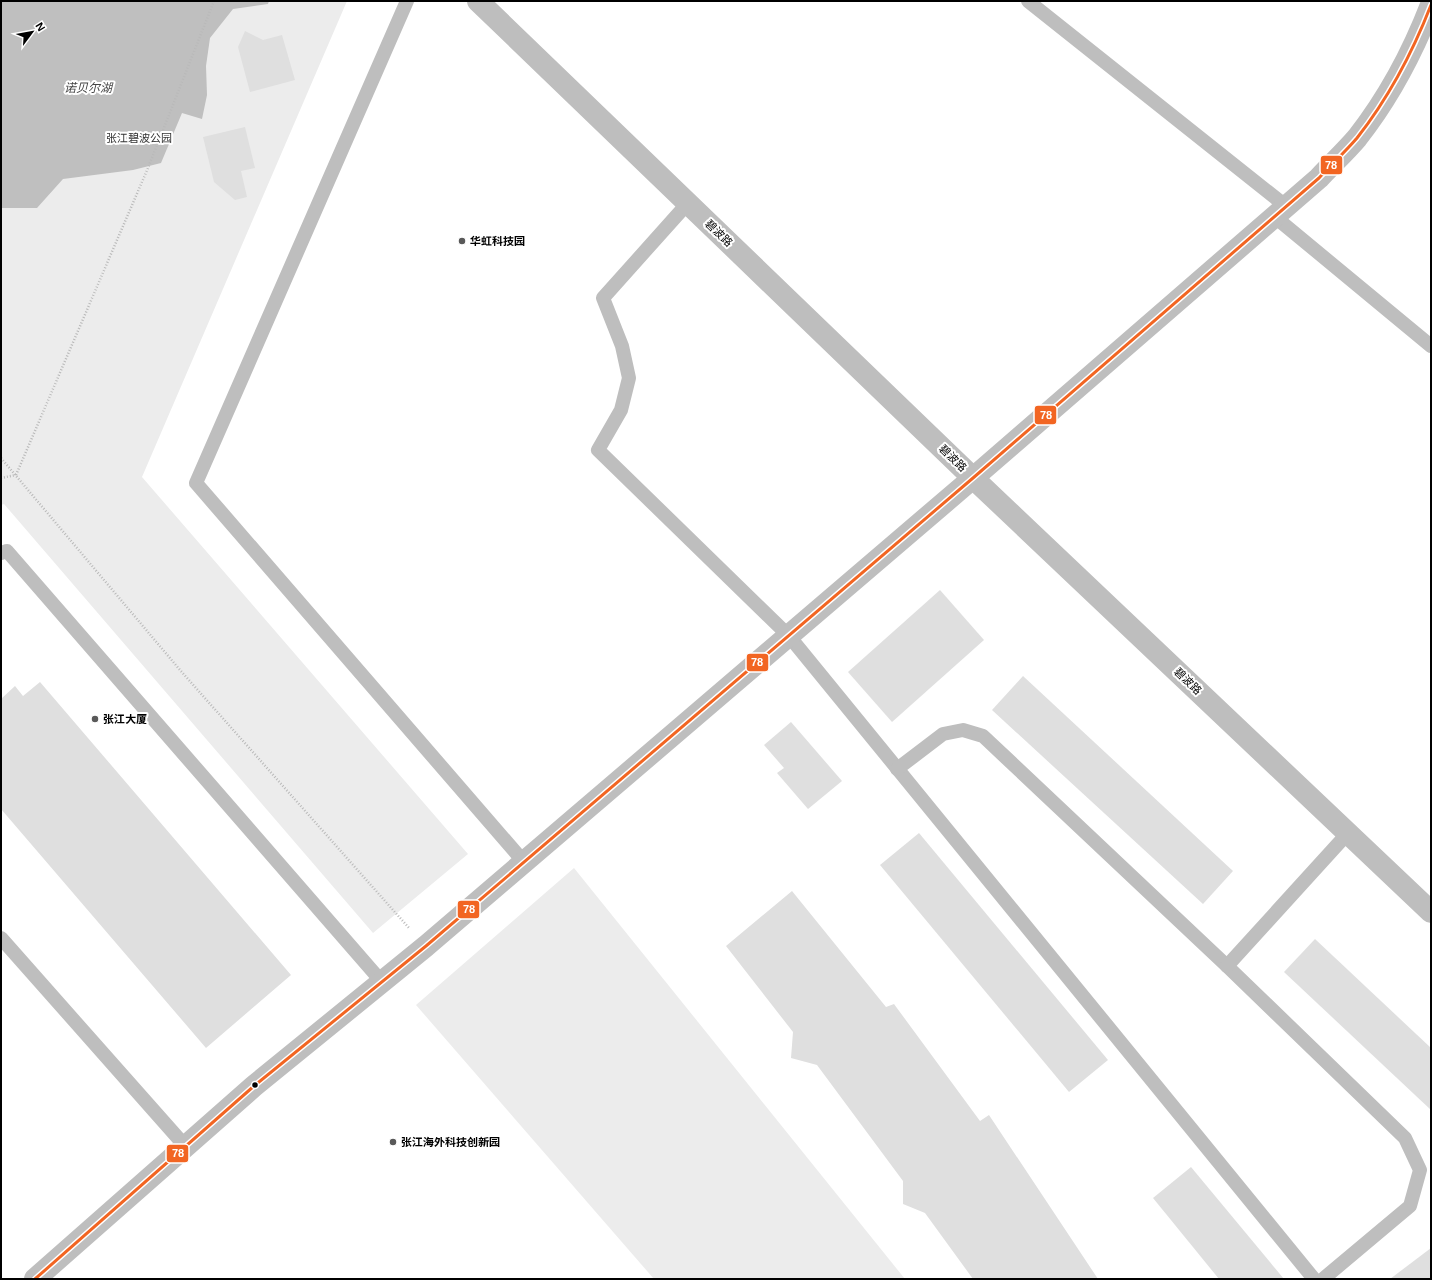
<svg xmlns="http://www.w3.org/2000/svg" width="1432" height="1280" font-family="Helvetica,'Noto Sans SC',sans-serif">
	<rect width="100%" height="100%" fill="#fff"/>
	<g fill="#ececec">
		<polygon points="1,1 347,1 142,477 468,854 373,933 4,504 1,505"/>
		<polygon points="574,868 905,1279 654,1279 416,1005"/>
	</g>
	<polygon fill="#bfbfbf" points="1,1 269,1 268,4 233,9 210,38 206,66 207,95 202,119 182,113 161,163 133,170 63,179 37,208 1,208"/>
	<g fill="#dfdfdf">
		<polygon points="245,31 263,40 282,35 295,80 250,92 238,47"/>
		<polygon points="245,127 255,168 241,171 247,197 235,200 214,182 203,137"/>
		<polygon points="940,590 984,640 892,722 848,672"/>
		<polygon points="1023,676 1233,871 1203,904 992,710"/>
		<polygon points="40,682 291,975 206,1048 1,809 1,699 15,686 23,696"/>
		<polygon points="791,722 842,781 808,809 777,773 784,768 764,745"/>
		<polygon points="919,833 1108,1060 1069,1092 880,865"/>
		<polygon points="792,891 886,1007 894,1004 980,1121 989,1115 1098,1279 973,1279 925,1213 903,1204 903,1181 817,1065 791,1058 793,1032 726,946"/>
		<polygon points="1315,939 1431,1048 1431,1110 1284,972"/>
		<polygon points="1191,1167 1284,1279 1219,1279 1153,1198"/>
		<polygon points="1431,1248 1431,1279 1390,1279"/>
	</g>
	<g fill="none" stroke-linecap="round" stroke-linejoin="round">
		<g stroke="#b9b9b9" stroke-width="2.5" stroke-dasharray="1 2" stroke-linecap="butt">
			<polyline points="1,458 180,670 409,928"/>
			<polyline points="16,475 148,168 214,1"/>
			<polyline points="1,478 16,475"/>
		</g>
		<g stroke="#bebebe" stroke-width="14">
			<polyline points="407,1 196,483 524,862"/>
			<polyline points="1028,1 1287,207"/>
			<polyline points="688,203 603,298 622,346 629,378 621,410 598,450 789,636 1314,1279"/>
			<polyline points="1275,217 1431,346"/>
			<polyline points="1,553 7,551 382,982"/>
			<polyline points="897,769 943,734 963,730 983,736 1227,966 1405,1138 1420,1170 1410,1206 1323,1279"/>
			<polyline points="1,938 186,1147"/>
			<polyline points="1227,966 1348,833"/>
		</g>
		<path stroke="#bebebe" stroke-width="22" d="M35,1279l219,-193 172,-140 547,-468 346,-300c12,-13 26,-26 38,-40 33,-42 55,-84 74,-133"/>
		<polyline stroke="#bebebe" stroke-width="22" points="478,1 973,478 1431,912"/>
		<defs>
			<path id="bus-1" d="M35,1279l219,-193 172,-140 547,-468 346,-300c12,-13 26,-26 38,-40 33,-42 55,-84 74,-133"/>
		</defs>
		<use href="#bus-1" stroke="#fff" stroke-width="6"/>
		<use href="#bus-1" stroke="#f26522" stroke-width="3"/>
	</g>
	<g fill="#595959" stroke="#fff" stroke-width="1.5">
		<circle cx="462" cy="241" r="4"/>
		<circle cx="95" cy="719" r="4"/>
		<circle cx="393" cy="1142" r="4"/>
	</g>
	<circle fill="#000" stroke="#fff" stroke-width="1.5" cx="255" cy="1085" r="3.5"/>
	<g text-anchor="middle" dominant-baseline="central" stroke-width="4" stroke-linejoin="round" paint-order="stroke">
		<g font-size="11" fill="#333" stroke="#fff">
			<text x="139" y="138">张江碧波公园</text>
		</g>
		<g font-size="11" fill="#000" stroke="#fff">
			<text transform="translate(719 233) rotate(44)">碧波路</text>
			<text transform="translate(953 458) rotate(44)">碧波路</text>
			<text transform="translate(1188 681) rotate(44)">碧波路</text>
		</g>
		<g font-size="11" font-weight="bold" fill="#000" stroke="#fff" text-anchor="start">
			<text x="470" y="241">华虹科技园</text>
			<text x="103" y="719">张江大厦</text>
			<text x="401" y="1142">张江海外科技创新园</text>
		</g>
		<g font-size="12" font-style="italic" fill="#444" stroke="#fff">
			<text x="88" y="88">诺贝尔湖</text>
		</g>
	</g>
	<g stroke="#fff" stroke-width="1.5">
		<rect x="1320" y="155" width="23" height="20" rx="4" fill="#f26522"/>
		<rect x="1034" y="405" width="23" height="20" rx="4" fill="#f26522"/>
		<rect x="746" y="653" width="23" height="19" rx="4" fill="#f26522"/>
		<rect x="457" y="900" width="23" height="19" rx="4" fill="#f26522"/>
		<rect x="166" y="1144" width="23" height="19" rx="4" fill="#f26522"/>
	</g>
	<g font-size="11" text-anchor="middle" font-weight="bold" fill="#fff">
		<text x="1331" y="169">78</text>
		<text x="1046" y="419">78</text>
		<text x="757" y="666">78</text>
		<text x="469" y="913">78</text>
		<text x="178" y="1157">78</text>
	</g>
	<rect width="1432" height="1280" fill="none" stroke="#000000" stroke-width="4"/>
	<g transform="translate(32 32) rotate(58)" stroke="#ffffff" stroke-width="3" paint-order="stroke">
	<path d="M0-3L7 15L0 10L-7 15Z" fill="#000000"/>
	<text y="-6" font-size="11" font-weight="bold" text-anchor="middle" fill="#000000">N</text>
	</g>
</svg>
